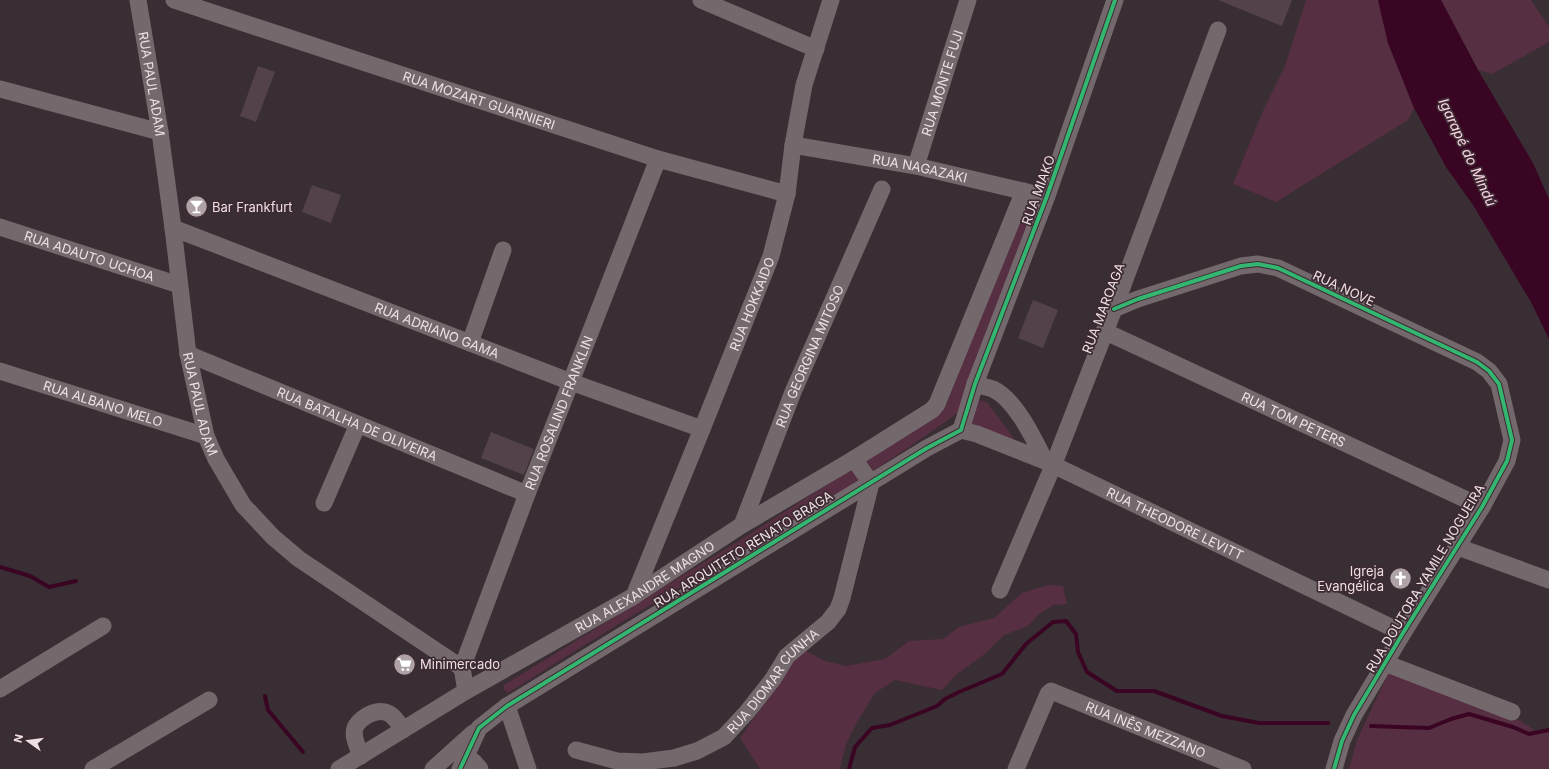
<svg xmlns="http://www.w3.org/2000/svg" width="1549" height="769" font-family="Inter,sans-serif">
	<rect width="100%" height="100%" fill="#392e33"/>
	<g fill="#572f42">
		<polygon points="1306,0 1378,0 1388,43 1414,108 1408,120 1276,202 1233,184 1263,111 1285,66"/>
		<polygon points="1441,0 1531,0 1549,27 1549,42 1492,74 1478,70"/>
		<path d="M1020,209l14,2 -56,189 9,2 36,49 -50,-24 -6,-19 -7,3c-99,73 -208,133 -313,196 -47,28 -93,57 -139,86l-5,-4 1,-4 238,-146 169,-108 36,-27z"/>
		<polygon points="1048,585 1063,586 1067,604 1053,605 1037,616 1028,626 1004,635 986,653 957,674 942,690 895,680 875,693 857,722 846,744 840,769 760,769 740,738 802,649 825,661 846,666 885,659 909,641 943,639 959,627 994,618 1022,593"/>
		<polygon points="1390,670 1516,718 1537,732 1549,732 1549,769 1349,769 1357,740"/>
	</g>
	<polygon fill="#3a0423" points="1378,0 1441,0 1478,70 1533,163 1549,199 1549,339 1531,302 1473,205 1446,167 1414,108 1388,43"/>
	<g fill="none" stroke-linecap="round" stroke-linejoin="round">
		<g stroke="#3a0423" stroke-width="4">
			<polyline points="0,567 30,576 49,587 76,581"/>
			<polyline points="265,696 268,710 303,752"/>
			<polyline points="1371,726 1429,728 1451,719 1469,714 1513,727 1529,734 1549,730"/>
			<polyline points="849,769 855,747 872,728 890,725 937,706 945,699 959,692 1002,674 1026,644 1053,622 1066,621 1076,634 1078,652 1087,672 1117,691 1154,691 1222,716 1259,723 1328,723"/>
		</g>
	</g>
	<g fill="#53424a">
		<polygon points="1218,0 1292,0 1282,26"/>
		<polygon points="258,66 275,72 256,122 240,116"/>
		<polygon points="312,185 341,195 331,223 302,212"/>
		<polygon points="1033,300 1058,310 1043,348 1018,338"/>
		<polygon points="491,432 534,449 524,475 481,458"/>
	</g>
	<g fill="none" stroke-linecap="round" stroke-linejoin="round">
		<g stroke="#73696d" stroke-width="17">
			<path id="s1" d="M138,0l22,132 13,96 15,126 18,82 10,23 27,46 30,32 26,22 163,109 4,23"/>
			<path id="s2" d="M174,0l484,159 129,35"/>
			<polyline points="701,0 816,49"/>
			<polyline points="0,89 160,132"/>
			<path id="s3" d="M793,145l123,21 119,28"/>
			<path id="s4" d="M916,166l52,-166"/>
			<path id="s5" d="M0,227l179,58"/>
			<path id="s6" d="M173,228l398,154 131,47"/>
			<polyline points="1114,309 1138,299 1241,266 1258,264 1278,268 1477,362 1489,371 1499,384 1512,440 1507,461 1482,507 1403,633 1354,715 1342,741 1334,769"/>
			<path id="s7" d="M1104,331l378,176"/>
			<polyline points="470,343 503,250"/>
			<path id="s8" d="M188,354l339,140"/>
			<path id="s9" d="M0,371l206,65"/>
			<path d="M975,384c6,2 12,3 18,5 23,11 41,50 52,72"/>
			<path id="s10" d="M961,430l16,4 68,27 358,172"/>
			<polyline points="324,503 358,424"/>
			<path id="s11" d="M742,525l51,-133 89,-203"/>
			<polyline points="1458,547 1549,580"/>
			<polyline points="1000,590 1053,466 1114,309 1218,30"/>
			<path id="s12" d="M634,596l68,-167 69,-173 16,-62 6,-49 11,-60 27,-85"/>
			<polyline points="1385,663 1512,712"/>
			<path id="s13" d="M462,668l65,-174 131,-335"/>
			<polyline points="0,689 103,626"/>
			<polyline points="507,706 528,769"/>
			<path id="s14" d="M576,750l41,11 26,1 31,-4 23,-7 27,-14 23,-25 26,-33 14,-23 41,-34 10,-13 4,-11 29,-115 -17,-24"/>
			<path d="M361,756c-3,-9 -9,-19 -6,-28 2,-6 8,-10 13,-13 18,-9 26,0 35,15"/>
			<polyline points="466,757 474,762 480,769"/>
			<polyline points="93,769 209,700"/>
			<path id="s15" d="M339,769l127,-78 168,-95 108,-71 112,-66 78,-49 5,-6 87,-213"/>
			<polyline points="433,769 473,733"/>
			<polyline points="460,769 479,728 507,706 927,448 961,430 975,384 1047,196 1115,0"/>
			<path id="s16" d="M1016,769l32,-75 3,-3 192,78"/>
		</g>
		<defs>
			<g id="cycleway">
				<polyline points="1114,309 1138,299 1241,266 1258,264 1278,268 1477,362 1489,371 1499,384 1512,440 1507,461 1482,507 1403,633 1354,715 1342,741 1334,769"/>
				<polyline points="460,769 479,728 507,706 927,448 961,430 975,384 1047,196 1115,0"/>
			</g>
		</defs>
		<use href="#cycleway" stroke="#3d2a32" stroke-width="6"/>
		<use href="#cycleway" stroke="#33b770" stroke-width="4"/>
	</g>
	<defs>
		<symbol id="bar-disc" viewBox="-11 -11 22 22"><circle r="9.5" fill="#aea2a7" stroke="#3d2a32"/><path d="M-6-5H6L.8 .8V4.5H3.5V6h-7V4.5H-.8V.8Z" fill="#fff"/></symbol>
		<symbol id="church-disc" viewBox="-11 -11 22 22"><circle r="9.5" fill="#aea2a7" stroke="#3d2a32"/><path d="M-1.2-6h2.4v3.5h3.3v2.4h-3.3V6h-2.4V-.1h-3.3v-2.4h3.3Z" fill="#fff"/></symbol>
		<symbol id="supermarket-disc" viewBox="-11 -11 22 22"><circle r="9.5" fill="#aea2a7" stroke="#3d2a32"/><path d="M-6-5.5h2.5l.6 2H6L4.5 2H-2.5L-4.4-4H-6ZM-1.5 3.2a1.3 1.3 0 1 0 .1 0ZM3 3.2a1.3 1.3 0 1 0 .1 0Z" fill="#fff"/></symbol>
	</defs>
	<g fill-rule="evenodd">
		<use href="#bar-disc" x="184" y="194" width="25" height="25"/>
		<use href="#church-disc" x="1388" y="566" width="25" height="25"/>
		<use href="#supermarket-disc" x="392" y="652" width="25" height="25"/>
	</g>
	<g text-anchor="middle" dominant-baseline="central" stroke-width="3.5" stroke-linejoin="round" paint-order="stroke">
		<g font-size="13" fill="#ede0e5" stroke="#3d2a32">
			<text stroke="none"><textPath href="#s4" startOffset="87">RUA MONTE FUJI</textPath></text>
			<text stroke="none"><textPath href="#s1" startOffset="85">RUA PAUL ADAM</textPath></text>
			<text stroke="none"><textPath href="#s2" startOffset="321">RUA MOZART GUARNIERI</textPath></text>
			<text stroke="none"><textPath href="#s3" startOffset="129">RUA NAGAZAKI</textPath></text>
			<text transform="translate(1038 190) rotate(-70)">RUA MIAKO</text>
			<text stroke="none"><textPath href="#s5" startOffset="94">RUA ADAUTO UCHOA</textPath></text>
			<text transform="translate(1344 288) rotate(25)">RUA NOVE</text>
			<text stroke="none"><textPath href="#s12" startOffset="315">RUA HOKKAIDO</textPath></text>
			<text transform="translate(1103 308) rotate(-69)">RUA MAROAGA</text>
			<text stroke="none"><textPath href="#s6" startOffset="283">RUA ADRIANO GAMA</textPath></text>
			<text stroke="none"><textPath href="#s11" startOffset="182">RUA GEORGINA MITOSO</textPath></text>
			<text stroke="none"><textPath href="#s1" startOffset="409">RUA PAUL ADAM</textPath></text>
			<text stroke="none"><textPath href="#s9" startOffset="108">RUA ALBANO MELO</textPath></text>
			<text stroke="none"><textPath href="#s13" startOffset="273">RUA ROSALIND FRANKLIN</textPath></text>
			<text stroke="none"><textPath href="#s7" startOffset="209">RUA TOM PETERS</textPath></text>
			<text stroke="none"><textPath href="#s8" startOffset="183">RUA BATALHA DE OLIVEIRA</textPath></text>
			<text stroke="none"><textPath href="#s10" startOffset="234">RUA THEODORE LEVITT</textPath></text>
			<text transform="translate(743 549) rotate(-32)">RUA ARQUITETO RENATO BRAGA</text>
			<text transform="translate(1425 578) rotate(-59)">RUA DOUTORA YAMILE NOGUEIRA</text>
			<text stroke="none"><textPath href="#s15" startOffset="356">RUA ALEXANDRE MAGNO</textPath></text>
			<text stroke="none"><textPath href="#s14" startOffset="229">RUA DIOMAR CUNHA</textPath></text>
			<text stroke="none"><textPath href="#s16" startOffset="188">RUA INÊS MEZZANO</textPath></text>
		</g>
		<g font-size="13" fill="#ede0e5" stroke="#3d2a32" text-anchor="start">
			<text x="212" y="207">Bar Frankfurt</text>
			<text x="1384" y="571" text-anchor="end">Igreja<tspan x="1384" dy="15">Evangélica</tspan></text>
			<text x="420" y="664">Minimercado</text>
		</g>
		<g font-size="14" font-style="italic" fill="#fdd4e5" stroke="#3d2a32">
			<text transform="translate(1468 152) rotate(65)">Igarapé do Mindú</text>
		</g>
	</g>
	<g transform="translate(28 741) rotate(284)" stroke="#3d2a32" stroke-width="3" paint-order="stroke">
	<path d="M0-3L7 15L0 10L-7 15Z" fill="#ede0e5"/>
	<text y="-6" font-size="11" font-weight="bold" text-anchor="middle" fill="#ede0e5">N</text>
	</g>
</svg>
